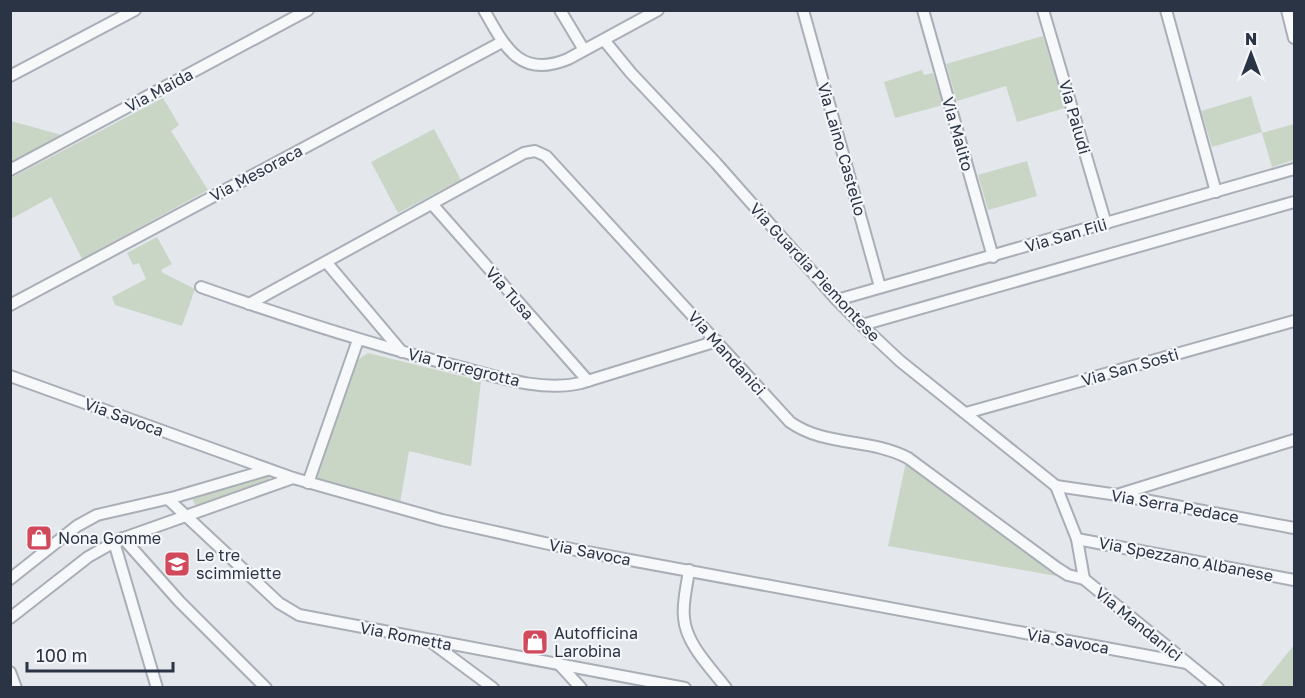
<svg xmlns="http://www.w3.org/2000/svg" width="1305" height="698" font-family="'Golos Text',sans-serif">
	<rect width="100%" height="100%" fill="#e4e7ec"/>
	<g fill="#c9d6c5">
		<polygon points="1043,36 1065,108 1017,122 1006,86 957,101 946,64"/>
		<polygon points="922,70 924,75 933,73 943,105 895,118 884,82"/>
		<polygon points="1251,96 1262,132 1212,147 1201,111"/>
		<polygon points="163,98 179,125 171,131 208,190 82,259 51,197 11,219 11,178"/>
		<polygon points="11,121 65,136 11,165"/>
		<polygon points="1294,124 1294,160 1272,167 1262,133"/>
		<polygon points="434,129 461,180 398,213 371,162"/>
		<polygon points="1027,161 1037,196 988,210 978,175"/>
		<polygon points="157,237 172,264 161,270 163,273 195,289 182,326 115,305 112,297 146,279 139,263 133,265 127,253"/>
		<polygon points="368,353 481,381 471,466 409,451 400,503 319,481 317,478 356,361"/>
		<polygon points="906,462 1056,576 888,546"/>
		<polygon points="260,477 270,477 269,480 196,506 193,501 193,496"/>
		<polygon points="1294,645 1294,687 1260,687"/>
	</g>
	<g fill="none" stroke-linecap="round" stroke-linejoin="round">
		<defs>
			<g id="minor">
				<path d="M484,10c21,37 36,69 84,49l90,-49"/>
				<polyline points="560,10 584,50"/>
				<polyline points="803,10 880,287"/>
				<polyline points="923,10 993,257"/>
				<polyline points="1043,10 1106,224"/>
				<polyline points="1166,10 1216,192"/>
				<polyline points="1287,10 1294,38"/>
				<polyline points="604,40 631,73 716,163 837,300 868,331 900,361 1056,486 1077,539 1084,579"/>
				<polyline points="10,76 135,10"/>
				<polyline points="10,170 308,10"/>
				<polyline points="432,204 588,381"/>
				<polyline points="327,263 402,352"/>
				<path d="M201,287c85,30 171,58 259,80 38,10 81,25 121,16l136,-42"/>
				<polyline points="837,300 1294,169"/>
				<path d="M249,304l275,-151 11,-2 11,5 244,266c35,25 81,16 118,36l149,110 11,7 16,4 134,109"/>
				<polyline points="10,305 502,42"/>
				<polyline points="862,325 1294,202"/>
				<polyline points="10,376 293,478 442,520 576,550 1187,663"/>
				<polyline points="966,413 1294,321"/>
				<polyline points="308,483 358,340"/>
				<polyline points="1056,486 1118,495 1294,528"/>
				<polyline points="1120,494 1294,440"/>
				<polyline points="168,499 279,603 299,615 685,688"/>
				<polyline points="123,538 179,601 266,688"/>
				<polyline points="1077,539 1294,580"/>
				<polyline points="114,542 157,688"/>
				<path d="M689,570c-2,16 -7,33 -5,48 2,26 27,50 42,70"/>
				<polyline points="10,579 77,526 97,515 175,497 267,470"/>
				<polyline points="10,618 88,557 118,540 293,478"/>
				<polyline points="431,642 493,688"/>
				<polyline points="559,664 581,688"/>
				<polyline points="10,672 16,688"/>
			</g>
		</defs>
		<use href="#minor" stroke="#a9aeb7" stroke-width="14"/>
		<use href="#minor" stroke="#f7f8fa" stroke-width="10"/>
	</g>
	<defs>
		<symbol id="shop-square" viewBox="-11 -11 22 22"><rect x="-9" y="-9" width="18" height="18" rx="4" fill="#d1495b" stroke="#f4f6f9"/><path d="M-5-2.5h2.3a2.7 3.5 0 0 1 5.4 0H5L5.5 6h-11ZM-1.5-2.5h3a1.5 2.3 0 0 0-3 0Z" fill="#fff"/></symbol>
		<symbol id="school-square" viewBox="-11 -11 22 22"><rect x="-9" y="-9" width="18" height="18" rx="4" fill="#d1495b" stroke="#f4f6f9"/><path d="M0-5L7-2L0 1L-7-2ZM-4 1L0 2.5L4 1V4Q0 6-4 4Z" fill="#fff"/></symbol>
	</defs>
	<g fill-rule="evenodd">
		<use href="#shop-square" x="24" y="523" width="30" height="30"/>
		<use href="#school-square" x="162" y="549" width="30" height="30"/>
		<use href="#shop-square" x="520" y="627" width="30" height="30"/>
	</g>
	<g text-anchor="middle" dominant-baseline="central" stroke-width="4.5" stroke-linejoin="round" paint-order="stroke">
		<g font-size="16" fill="#2b3445" stroke="#f4f6f9">
			<text transform="translate(159 90) rotate(-28)">Via Maida</text>
			<text transform="translate(1075 117) rotate(74)">Via Paludi</text>
			<text transform="translate(958 134) rotate(74)">Via Malito</text>
			<text transform="translate(842 149) rotate(74)">Via Laino Castello</text>
			<text transform="translate(256 173) rotate(-28)">Via Mesoraca</text>
			<text transform="translate(1066 235) rotate(-16)">Via San Fili</text>
			<text transform="translate(815 272) rotate(47)">Via Guardia Piemontese</text>
			<text transform="translate(510 293) rotate(49)">Via Tusa</text>
			<text transform="translate(727 353) rotate(48)">Via Mandanici</text>
			<text transform="translate(464 367) rotate(14)">Via Torregrotta</text>
			<text transform="translate(1130 367) rotate(-16)">Via San Sosti</text>
			<text transform="translate(124 417) rotate(20)">Via Savoca</text>
			<text transform="translate(1175 506) rotate(10)">Via Serra Pedace</text>
			<text transform="translate(590 552) rotate(11)">Via Savoca</text>
			<text transform="translate(1186 559) rotate(11)">Via Spezzano Albanese</text>
			<text transform="translate(1139 624) rotate(39)">Via Mandanici</text>
			<text transform="translate(406 636) rotate(11)">Via Rometta</text>
			<text transform="translate(1068 641) rotate(10)">Via Savoca</text>
		</g>
		<g font-size="16" fill="#2b3445" stroke="#f4f6f9" text-anchor="start">
			<text x="58" y="538">Nona Gomme</text>
			<text x="196" y="555">Le tre<tspan x="196" dy="18">scimmiette</tspan></text>
			<text x="554" y="633">Autofficina<tspan x="554" dy="18">Larobina</tspan></text>
		</g>
	</g>
	<rect width="1305" height="698" fill="none" stroke="#2b3445" stroke-width="24"/>
	<g transform="translate(1251 54)" stroke="#f4f6f9" stroke-width="4.5" paint-order="stroke">
	<path d="M0-4.5L10 22L0 15L-10 22Z" fill="#2b3445"/>
	<text y="-9" font-size="16" font-weight="bold" text-anchor="middle" fill="#2b3445">N</text>
	</g>
	<path d="M27 662v9h146v-9" fill="none" stroke="#2b3445" stroke-width="3"/>
	<text x="36" y="662" font-size="18" fill="#2b3445" stroke="#f4f6f9" stroke-width="4.5" paint-order="stroke">100 m</text>
</svg>
